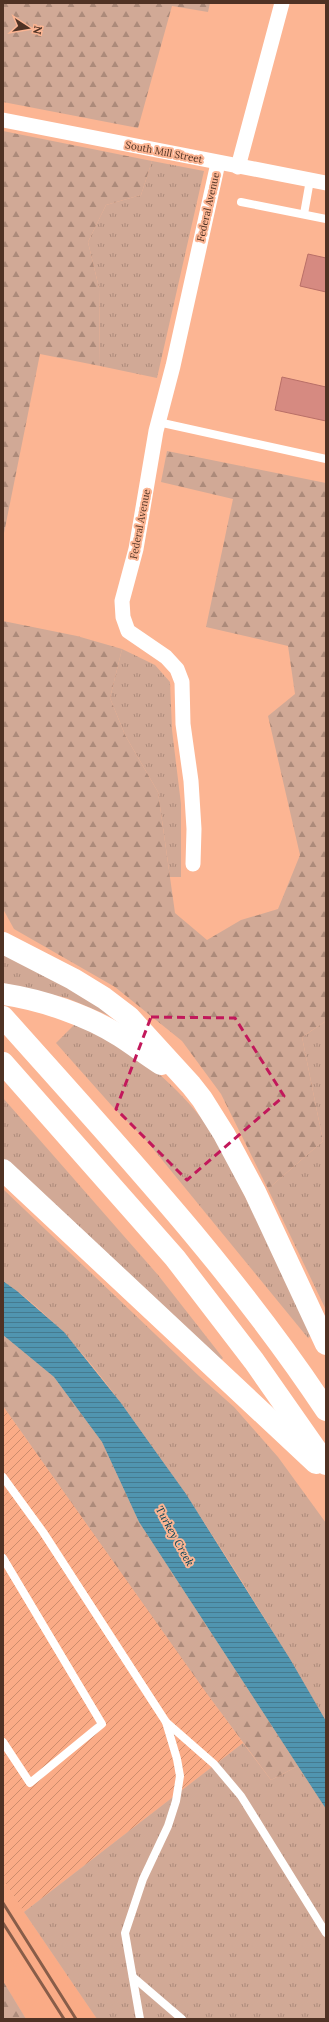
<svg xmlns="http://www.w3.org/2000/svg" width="329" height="2022" font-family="Lora,serif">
	<defs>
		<pattern id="industrial-furrows" width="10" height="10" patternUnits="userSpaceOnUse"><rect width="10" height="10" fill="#faab86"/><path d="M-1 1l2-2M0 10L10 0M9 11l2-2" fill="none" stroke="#cd8c6d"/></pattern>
		<pattern id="grass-tufts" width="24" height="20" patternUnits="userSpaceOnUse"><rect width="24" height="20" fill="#d1a996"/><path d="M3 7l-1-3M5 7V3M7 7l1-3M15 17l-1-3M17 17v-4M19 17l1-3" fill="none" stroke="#ac8a7a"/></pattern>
		<pattern id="forest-firs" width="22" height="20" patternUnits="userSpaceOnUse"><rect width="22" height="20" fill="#d1a996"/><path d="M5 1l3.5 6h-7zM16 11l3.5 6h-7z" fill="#ac8a7a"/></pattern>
		<pattern id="water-rules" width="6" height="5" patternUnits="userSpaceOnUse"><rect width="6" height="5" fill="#5095b0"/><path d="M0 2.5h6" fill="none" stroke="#457a8f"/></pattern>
	</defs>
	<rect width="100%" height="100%" fill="#fcb593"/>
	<polygon fill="#faab86" points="3,1879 24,1912 97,2019 26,2019 3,1981"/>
	<polygon fill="url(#industrial-furrows)" points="3,1406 243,1743 24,1912 3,1879"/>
	<g fill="url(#grass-tufts)">
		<polygon points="152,161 204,171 157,378 100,366 99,288 88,242 106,205 141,195"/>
		<polygon points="122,649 155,665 170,682 172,730 181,804 181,877 170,877 158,792 125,735 110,698"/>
		<polygon points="3,949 76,988 117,1019 67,998 3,983"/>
		<polygon points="326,1021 326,1310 268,1189 323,1141 302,1037"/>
		<path d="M76,1023c13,6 27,12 39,19 39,24 74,56 100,95l99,196 -6,5 -163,-199 -33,-33 -56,-63z"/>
		<polygon points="3,1098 158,1275 223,1358 218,1363 3,1161"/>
		<path d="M3,1189l196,187 35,31 44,50 48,66v198c-56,-95 -113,-190 -177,-279 -42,-59 -85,-120 -146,-161z"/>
		<polygon points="243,1743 271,1780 298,1766 326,1809 326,2019 97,2019 24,1912"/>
	</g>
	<g fill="url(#forest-firs)">
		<polygon points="3,3 210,3 208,12 172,6 138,128 3,102"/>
		<polygon points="3,131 152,161 141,195 106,205 88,242 99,288 100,366 40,354 3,538"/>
		<polygon points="167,451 326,483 326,1021 302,1037 323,1141 268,1189 221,1094 182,1041 115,987 14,929 3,909 3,621 77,636 122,649 110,698 125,735 158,792 175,913 207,940 241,920 278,909 300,855 268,716 295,694 288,646 206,627 233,499 161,482"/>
		<polygon points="3,1335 54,1377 102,1442 139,1522 298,1766 271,1780 205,1691 3,1406"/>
		<polygon points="3,1981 26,2019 3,2019"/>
	</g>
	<polygon fill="url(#water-rules)" points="3,1281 17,1291 64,1332 121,1403 186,1494 290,1659 326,1721 326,1809 139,1522 102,1442 54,1377 3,1335"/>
	<g fill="#d68a81" stroke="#b96f67">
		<polygon points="308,254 326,258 326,292 300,286"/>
		<polygon points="282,377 326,387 326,421 275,410"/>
	</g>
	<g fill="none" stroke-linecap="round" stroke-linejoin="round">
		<g stroke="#fff" stroke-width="8">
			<polyline points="241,202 326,219"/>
			<polyline points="304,214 310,180"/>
			<polyline points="158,422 326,459"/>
			<polyline points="3,1477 43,1532 166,1722 177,1759 180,1776 176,1801 168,1826 143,1879 125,1933 140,2019"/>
			<polyline points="3,1558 102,1724 30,1783 3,1742"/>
			<polyline points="166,1722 214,1764 241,1796 326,1933"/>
			<polyline points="133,1977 182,2019"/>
		</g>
		<g stroke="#fff" stroke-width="15">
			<polyline points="3,120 326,183"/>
			<polyline points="238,167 282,3"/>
			<polyline points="193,864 194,829 191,781 183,724 182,682 177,669 166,657 128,631 123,617 122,601 136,549 156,431 173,366 218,163"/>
		</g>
		<g stroke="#fff" stroke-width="22">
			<polyline points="3,943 73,979 104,998 129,1017 191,1085 202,1099 224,1134 255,1192 326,1344"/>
			<path d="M3,994c39,6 84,21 117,42 14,9 27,19 41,28"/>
			<path d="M3,1017c113,127 229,251 323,393"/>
			<polyline points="3,1063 175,1258 254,1361 326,1464"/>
			<polyline points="3,1170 316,1463"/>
		</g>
		<g stroke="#885d49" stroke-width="3">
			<polyline points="3,1903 76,2019"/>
			<polyline points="3,1923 64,2019"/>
		</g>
	</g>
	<path fill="none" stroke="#c2185b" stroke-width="3" stroke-dasharray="8 5" stroke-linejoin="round" d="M151,1017l84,1 49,78 -97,84 -71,-71z"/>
	<g text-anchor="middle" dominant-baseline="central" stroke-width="4" stroke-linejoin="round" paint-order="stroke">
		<g font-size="10" fill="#4f3224" stroke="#fcb593">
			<text transform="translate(164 152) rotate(11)">South Mill Street</text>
			<text transform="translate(208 207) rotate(-77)">Federal Avenue</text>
			<text transform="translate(140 524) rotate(-79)">Federal Avenue</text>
		</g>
		<g font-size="11" font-style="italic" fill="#044357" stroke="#fcb593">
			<text transform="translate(175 1536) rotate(61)">Turkey Creek</text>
		</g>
	</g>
	<rect width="329" height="2022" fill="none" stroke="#4f3224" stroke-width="8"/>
	<g transform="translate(28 28) rotate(102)" stroke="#fcb593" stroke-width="3" paint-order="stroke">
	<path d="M0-3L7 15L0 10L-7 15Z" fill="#4f3224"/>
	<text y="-6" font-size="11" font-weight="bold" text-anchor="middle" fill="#4f3224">N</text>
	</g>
</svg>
